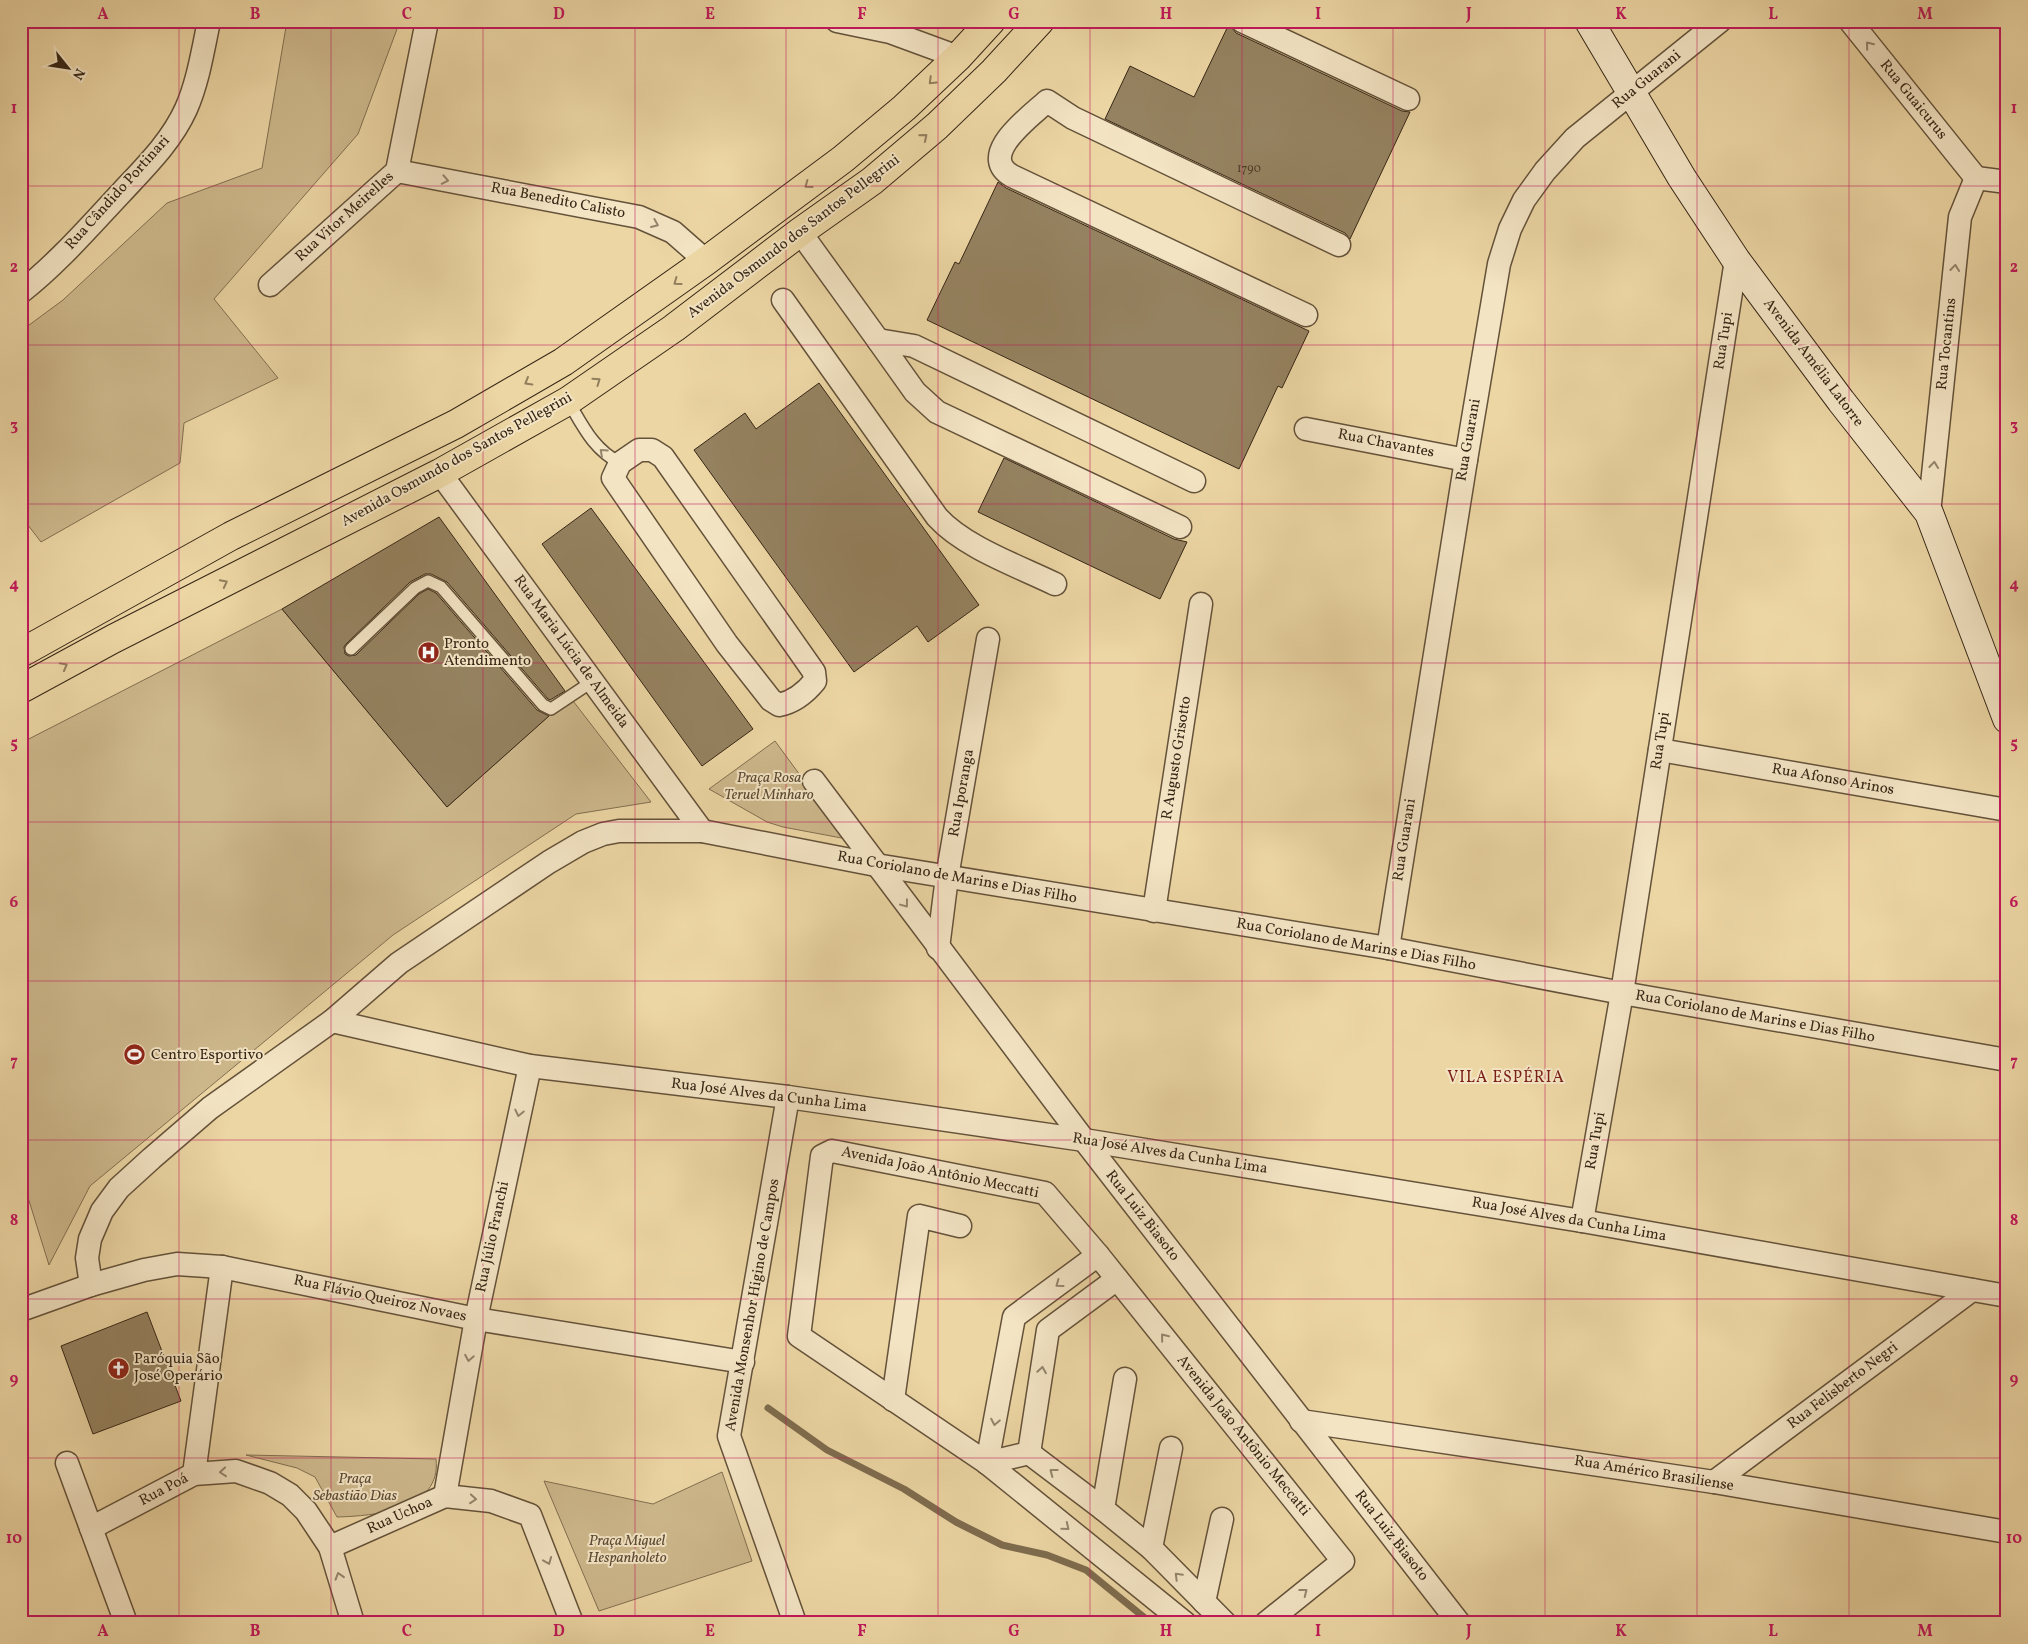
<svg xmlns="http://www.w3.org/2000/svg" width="2028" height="1644" font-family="Vollkorn,serif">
	<rect width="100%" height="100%" fill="#ecd6a4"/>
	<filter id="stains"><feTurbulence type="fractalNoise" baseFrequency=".004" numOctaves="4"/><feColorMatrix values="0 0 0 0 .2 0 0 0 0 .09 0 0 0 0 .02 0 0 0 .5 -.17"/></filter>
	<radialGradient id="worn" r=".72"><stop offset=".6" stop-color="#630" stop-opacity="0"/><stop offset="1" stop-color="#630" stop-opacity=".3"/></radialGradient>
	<g fill="#cdb88c" stroke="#826f51">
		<polygon points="287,21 400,21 358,134 214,299 278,378 184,423 180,463 41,542 21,516 21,331 63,300 167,203 262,168"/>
		<polygon points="282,609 447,807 570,697 651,802 576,814 393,935 90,1186 49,1265 21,1175 21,743"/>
		<polygon points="775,741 847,839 783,827 767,822 709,789"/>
		<path d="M246,1455l190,4c6,51 -62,57 -99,58l-22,-40 -18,-9z"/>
		<polygon points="722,1472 752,1561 599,1611 544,1481 653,1504"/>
	</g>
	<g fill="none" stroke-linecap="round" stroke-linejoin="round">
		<polyline stroke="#7e6c4e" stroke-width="7" points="768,1408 827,1450 904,1489 956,1522 1002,1545 1047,1555 1086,1570 1151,1623"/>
	</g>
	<g fill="#958260" stroke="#362616">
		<polygon points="1229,24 1236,33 1402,111 1410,112 1350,239 1345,233 1105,119 1130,66 1194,97"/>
		<polygon points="998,182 1006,188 1309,331 1282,388 1278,386 1239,469 927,320 955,262 959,264"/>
		<polygon points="819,383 979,605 928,642 917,626 854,672 694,450 745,413 756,429"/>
		<polygon points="1004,458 1174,539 1187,542 1160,599 978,512"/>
		<polygon points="591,508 753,729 702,766 542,544"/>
		<polygon points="439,517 565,691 550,700 548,699 447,582 431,574 425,574 410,582 346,644 344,647 345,654 349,656 356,655 419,594 428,589 436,593 537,710 549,716 447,807 282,609"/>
		<polygon points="147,1312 181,1401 93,1434 61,1346"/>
	</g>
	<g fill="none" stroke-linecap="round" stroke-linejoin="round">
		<defs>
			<g id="lane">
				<path d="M568,401c15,25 25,48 52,62"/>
				<polyline points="351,649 415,588 428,581 441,587 543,705 551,709 593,681"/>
			</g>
			<g id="street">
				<polyline points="837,21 890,32 958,57"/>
				<polyline points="1242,21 1408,99"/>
				<polyline points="1850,21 1976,178"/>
				<polyline points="397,171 639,217 673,232 706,261"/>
				<polyline points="1976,178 2007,182"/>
				<polyline points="800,232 878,340"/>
				<polyline points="270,285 397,171 427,21"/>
				<path d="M21,292c37,-29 68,-65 100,-99 24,-26 50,-51 65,-84 12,-27 17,-59 23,-88"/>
				<path d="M783,300l154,217c27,30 81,49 118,67"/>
				<path d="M1306,315l-294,-139c-36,-21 18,-59 35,-75l26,17 266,127"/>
				<polyline points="1306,429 1466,460"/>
				<path d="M639,450h13l11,7 151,215 1,9c-9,11 -21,21 -36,24l-8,-5 -44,-56 -114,-166 7,-15z"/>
				<polyline points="440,473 702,831"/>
				<polyline points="1929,513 1960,217 1976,178"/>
				<polyline points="1180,527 937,412 915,392 878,340 914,346 1194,481"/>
				<polyline points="1660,750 2007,810"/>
				<polyline points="814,781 1084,1140 1459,1623"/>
				<polyline points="1154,911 1201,604"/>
				<polyline points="938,948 947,877 988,639"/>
				<polyline points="1388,948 1466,460 1499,264 1510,229 1524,200 1545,171 1575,138 1720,21"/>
				<polyline points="332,1021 530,1066 788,1097 1084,1140 1582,1221 2007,1296"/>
				<polyline points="788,1097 729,1436 795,1623"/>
				<polyline points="1582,1221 1622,993 1736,260"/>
				<polyline points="91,1285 87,1258 90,1239 102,1211 119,1188 152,1158 210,1108 332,1021 399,963 549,862 583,842 603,834 619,831 702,831 876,865 1388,948 1622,993 2007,1060"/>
				<polyline points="21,1310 91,1285 144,1270 177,1264 222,1267 476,1319 743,1362"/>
				<polyline points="893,1400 919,1216 960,1226"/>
				<polyline points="1301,1421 1714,1482 2007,1532"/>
				<polyline points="1029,1453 1103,1509 1151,1548 1225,1623"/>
				<polyline points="1029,1453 1048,1330 1117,1279"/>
				<polyline points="67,1463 126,1623"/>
				<polyline points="987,1463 1014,1317 1098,1255"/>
				<polyline points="987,1463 1029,1453"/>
				<polyline points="194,1474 222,1267"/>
				<polyline points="1714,1482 1972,1290"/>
				<polyline points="445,1496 476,1319 530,1066"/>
				<polyline points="1103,1509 1125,1379"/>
				<polyline points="91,1528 194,1474 236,1471 270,1483 290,1495 306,1511 330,1547 353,1623"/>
				<polyline points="330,1547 445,1496 491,1501 530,1515 572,1623"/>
				<polyline points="1151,1548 1171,1448"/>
				<polyline points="1204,1602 1222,1519"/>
				<polyline points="1185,1623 987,1463 799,1336 822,1156 832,1151 1045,1193 1098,1255 1343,1561 1266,1623"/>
			</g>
			<polyline id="secondary" points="1589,21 1682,178 1736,260 1841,401 1929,513 2007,719"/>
			<g id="primary">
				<polyline points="21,653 231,536 456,424 563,362 706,261 843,159 904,108 958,57 991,21"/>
				<polyline points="21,689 113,639 440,473 568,401 674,328 800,232 872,181 937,126 994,71 1040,21"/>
			</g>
		</defs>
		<use href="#lane" stroke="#64523a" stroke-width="14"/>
		<use href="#street" stroke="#64523a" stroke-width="25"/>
		<use href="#secondary" stroke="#362616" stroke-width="30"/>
		<use href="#primary" stroke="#362616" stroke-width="30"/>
		<use href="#lane" stroke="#f3e4c4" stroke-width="11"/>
		<use href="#street" stroke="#f3e4c4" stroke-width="22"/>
		<use href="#secondary" stroke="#f3e4c4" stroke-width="28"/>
		<use href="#primary" stroke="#ecd6a4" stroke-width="28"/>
	</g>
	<defs><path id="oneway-chevron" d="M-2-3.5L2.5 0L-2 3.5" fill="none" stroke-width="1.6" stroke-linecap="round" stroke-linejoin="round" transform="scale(1.25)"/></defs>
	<g stroke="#94856d">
		<use href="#oneway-chevron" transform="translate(1869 45) rotate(-129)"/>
		<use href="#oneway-chevron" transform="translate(445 180) rotate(11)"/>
		<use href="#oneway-chevron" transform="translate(655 224) rotate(23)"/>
		<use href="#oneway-chevron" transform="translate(1955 268) rotate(-84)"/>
		<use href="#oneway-chevron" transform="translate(603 452) rotate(-138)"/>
		<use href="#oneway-chevron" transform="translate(1934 465) rotate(-84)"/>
		<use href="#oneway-chevron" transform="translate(905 904) rotate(53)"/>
		<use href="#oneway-chevron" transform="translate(519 1113) rotate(102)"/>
		<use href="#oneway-chevron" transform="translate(1059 1284) rotate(144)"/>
		<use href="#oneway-chevron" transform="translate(1164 1337) rotate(-129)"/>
		<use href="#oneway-chevron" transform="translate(469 1358) rotate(100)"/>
		<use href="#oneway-chevron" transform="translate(1042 1370) rotate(-81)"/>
		<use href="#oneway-chevron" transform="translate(995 1422) rotate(101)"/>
		<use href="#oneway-chevron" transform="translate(223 1472) rotate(175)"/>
		<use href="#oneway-chevron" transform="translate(1053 1472) rotate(-143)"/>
		<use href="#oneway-chevron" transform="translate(473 1499) rotate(5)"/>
		<use href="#oneway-chevron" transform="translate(1066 1527) rotate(39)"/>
		<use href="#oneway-chevron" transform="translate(548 1561) rotate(68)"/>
		<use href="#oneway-chevron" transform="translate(339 1576) rotate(-107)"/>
		<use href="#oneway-chevron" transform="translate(1178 1576) rotate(-135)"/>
		<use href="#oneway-chevron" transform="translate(1304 1592) rotate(-38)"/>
	</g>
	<g stroke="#917e5d">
		<use href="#oneway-chevron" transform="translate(932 81) rotate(136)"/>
		<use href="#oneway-chevron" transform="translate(924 137) rotate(-40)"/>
		<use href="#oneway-chevron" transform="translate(808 185) rotate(144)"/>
		<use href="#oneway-chevron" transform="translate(677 282) rotate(144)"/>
		<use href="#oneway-chevron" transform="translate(597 381) rotate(-35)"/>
		<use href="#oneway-chevron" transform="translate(528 382) rotate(150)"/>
		<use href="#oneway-chevron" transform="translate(224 583) rotate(-27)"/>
		<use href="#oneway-chevron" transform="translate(64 666) rotate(-29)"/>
	</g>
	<path fill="none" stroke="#c2185b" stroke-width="1" stroke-opacity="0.55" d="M179,21v1602M331,21v1602M483,21v1602M635,21v1602M786,21v1602M938,21v1602M1090,21v1602M1242,21v1602M1393,21v1602M1545,21v1602M1697,21v1602M1849,21v1602M21,186h1986M21,345h1986M21,504h1986M21,663h1986M21,822h1986M21,981h1986M21,1140h1986M21,1299h1986M21,1458h1986"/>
	<defs>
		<symbol id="hospital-disc" viewBox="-11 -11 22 22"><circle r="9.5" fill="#8f2418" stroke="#f3e4c4"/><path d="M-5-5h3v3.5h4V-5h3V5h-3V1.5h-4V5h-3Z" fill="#fff"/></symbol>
		<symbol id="stadium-disc" viewBox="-11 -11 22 22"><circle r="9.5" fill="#8f2418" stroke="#f3e4c4"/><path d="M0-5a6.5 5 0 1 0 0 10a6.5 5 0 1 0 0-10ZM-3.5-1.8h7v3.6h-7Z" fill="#fff"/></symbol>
		<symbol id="church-disc" viewBox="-11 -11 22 22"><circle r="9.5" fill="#8f2418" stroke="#f3e4c4"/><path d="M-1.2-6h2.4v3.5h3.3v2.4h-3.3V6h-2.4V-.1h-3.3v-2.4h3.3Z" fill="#fff"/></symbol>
	</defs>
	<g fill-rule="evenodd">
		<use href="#hospital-disc" x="416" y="640" width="25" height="25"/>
		<use href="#stadium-disc" x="122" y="1042" width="25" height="25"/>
		<use href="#church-disc" x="106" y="1356" width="25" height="25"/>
	</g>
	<g text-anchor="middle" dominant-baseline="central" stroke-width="4" stroke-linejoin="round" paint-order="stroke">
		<g font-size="12" fill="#4e3d28">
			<text x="1249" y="169">1790</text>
		</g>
		<g font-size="15" fill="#362616" stroke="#f3e4c4">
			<text transform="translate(1647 80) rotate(-39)">Rua Guarani</text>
			<text transform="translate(1913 100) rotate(51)">Rua Guaicurus</text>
			<text transform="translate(118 193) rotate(-48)">Rua Cândido Portinari</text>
			<text transform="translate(558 201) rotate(11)">Rua Benedito Calisto</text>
			<text transform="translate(345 217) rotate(-42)">Rua Vitor Meirelles</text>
			<text transform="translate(794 237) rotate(-37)">Avenida Osmundo dos Santos Pellegrini</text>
			<text transform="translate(1724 341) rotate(-81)">Rua Tupi</text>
			<text transform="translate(1947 344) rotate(-84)">Rua Tocantins</text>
			<text transform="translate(1813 363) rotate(53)">Avenida Amélia Latorre</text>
			<text transform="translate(1469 440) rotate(-80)">Rua Guarani</text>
			<text transform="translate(1386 444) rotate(11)">Rua Chavantes</text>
			<text transform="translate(457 460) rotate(-29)">Avenida Osmundo dos Santos Pellegrini</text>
			<text transform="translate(571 652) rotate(54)">Rua Maria Lúcia de Almeida</text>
			<text transform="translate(1661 741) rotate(-81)">Rua Tupi</text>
			<text transform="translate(1177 758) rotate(-81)">R Augusto Grisotto</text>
			<text transform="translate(1833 780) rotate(10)">Rua Afonso Arinos</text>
			<text transform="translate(962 793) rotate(-80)">Rua Iporanga</text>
			<text transform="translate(1405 840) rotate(-81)">Rua Guarani</text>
			<text transform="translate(957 878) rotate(10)">Rua Coriolano de Marins e Dias Filho</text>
			<text transform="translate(1356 945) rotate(10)">Rua Coriolano de Marins e Dias Filho</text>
			<text transform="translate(1755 1017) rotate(10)">Rua Coriolano de Marins e Dias Filho</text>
			<text transform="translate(769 1096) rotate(7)">Rua José Alves da Cunha Lima</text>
			<text transform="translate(1596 1141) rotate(-80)">Rua Tupi</text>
			<text transform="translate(1170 1154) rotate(9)">Rua José Alves da Cunha Lima</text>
			<text transform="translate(940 1173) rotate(12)">Avenida João Antônio Meccatti</text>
			<text transform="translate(1142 1216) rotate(52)">Rua Luiz Biasoto</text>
			<text transform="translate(1569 1220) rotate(10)">Rua José Alves da Cunha Lima</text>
			<text transform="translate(493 1237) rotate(-78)">Rua Júlio Franchi</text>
			<text transform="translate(380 1299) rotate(12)">Rua Flávio Queiroz Novaes</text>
			<text transform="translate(753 1305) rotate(-80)">Avenida Monsenhor Higino de Campos</text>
			<text transform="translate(1843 1386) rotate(-37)">Rua Felisberto Negri</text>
			<text transform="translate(1243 1436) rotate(51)">Avenida João Antônio Meccatti</text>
			<text transform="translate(1654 1474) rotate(9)">Rua Américo Brasiliense</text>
			<text transform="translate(164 1490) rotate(-28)">Rua Poá</text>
			<text transform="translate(400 1516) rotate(-24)">Rua Uchoa</text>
			<text transform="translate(1391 1536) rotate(52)">Rua Luiz Biasoto</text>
		</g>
		<g font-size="15" fill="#362616" stroke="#f3e4c4" text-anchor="start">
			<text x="444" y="644">Pronto<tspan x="444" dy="17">Atendimento</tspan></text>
			<text x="151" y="1055">Centro Esportivo</text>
			<text x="134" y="1359">Paróquia São<tspan x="134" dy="17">José Operário</tspan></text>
		</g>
		<g font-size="15" font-style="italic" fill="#5c4a34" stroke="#f3e4c4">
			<text x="769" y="778">Praça Rosa<tspan x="769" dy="17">Teruel Minharo</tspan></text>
			<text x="355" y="1479">Praça<tspan x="355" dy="17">Sebastião Dias</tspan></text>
			<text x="627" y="1541">Praça Miguel<tspan x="627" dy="17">Hespanholeto</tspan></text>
		</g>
		<g font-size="16" letter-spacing="1" fill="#7a1f14" stroke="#f3e4c4">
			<text x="1506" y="1078">VILA ESPÉRIA</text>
		</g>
	</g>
	<rect width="2028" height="1644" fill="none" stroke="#ecd6a4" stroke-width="55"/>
	<g transform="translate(68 68) rotate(120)" stroke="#f3e4c4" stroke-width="4" paint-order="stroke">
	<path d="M0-4L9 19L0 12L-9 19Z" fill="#362616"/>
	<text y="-8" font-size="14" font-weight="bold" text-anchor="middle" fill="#362616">N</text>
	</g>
	<rect x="28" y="28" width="1972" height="1588" fill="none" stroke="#c2185b" stroke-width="2"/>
	<g font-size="16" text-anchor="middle" font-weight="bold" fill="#c2185b">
		<text x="103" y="19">A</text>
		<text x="255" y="19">B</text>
		<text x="407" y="19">C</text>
		<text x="559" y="19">D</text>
		<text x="710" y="19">E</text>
		<text x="862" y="19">F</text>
		<text x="1014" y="19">G</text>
		<text x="1166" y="19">H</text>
		<text x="1318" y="19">I</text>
		<text x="1469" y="19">J</text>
		<text x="1621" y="19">K</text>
		<text x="1773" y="19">L</text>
		<text x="1925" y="19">M</text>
		<text x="14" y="113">1</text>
		<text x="2014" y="113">1</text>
		<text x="14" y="272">2</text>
		<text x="2014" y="272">2</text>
		<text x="14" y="430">3</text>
		<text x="2014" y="430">3</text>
		<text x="14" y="589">4</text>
		<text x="2014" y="589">4</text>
		<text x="14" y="748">5</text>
		<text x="2014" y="748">5</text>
		<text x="14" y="907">6</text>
		<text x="2014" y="907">6</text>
		<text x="14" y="1066">7</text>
		<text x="2014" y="1066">7</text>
		<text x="14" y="1225">8</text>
		<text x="2014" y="1225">8</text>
		<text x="14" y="1384">9</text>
		<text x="2014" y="1384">9</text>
		<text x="14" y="1543">10</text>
		<text x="2014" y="1543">10</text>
		<text x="103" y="1636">A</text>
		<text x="255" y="1636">B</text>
		<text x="407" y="1636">C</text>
		<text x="559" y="1636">D</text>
		<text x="710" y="1636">E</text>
		<text x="862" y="1636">F</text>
		<text x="1014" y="1636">G</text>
		<text x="1166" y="1636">H</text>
		<text x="1318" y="1636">I</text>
		<text x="1469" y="1636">J</text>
		<text x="1621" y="1636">K</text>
		<text x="1773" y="1636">L</text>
		<text x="1925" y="1636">M</text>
	</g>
	<rect width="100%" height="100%" filter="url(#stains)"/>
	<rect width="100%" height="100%" fill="url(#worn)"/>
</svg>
